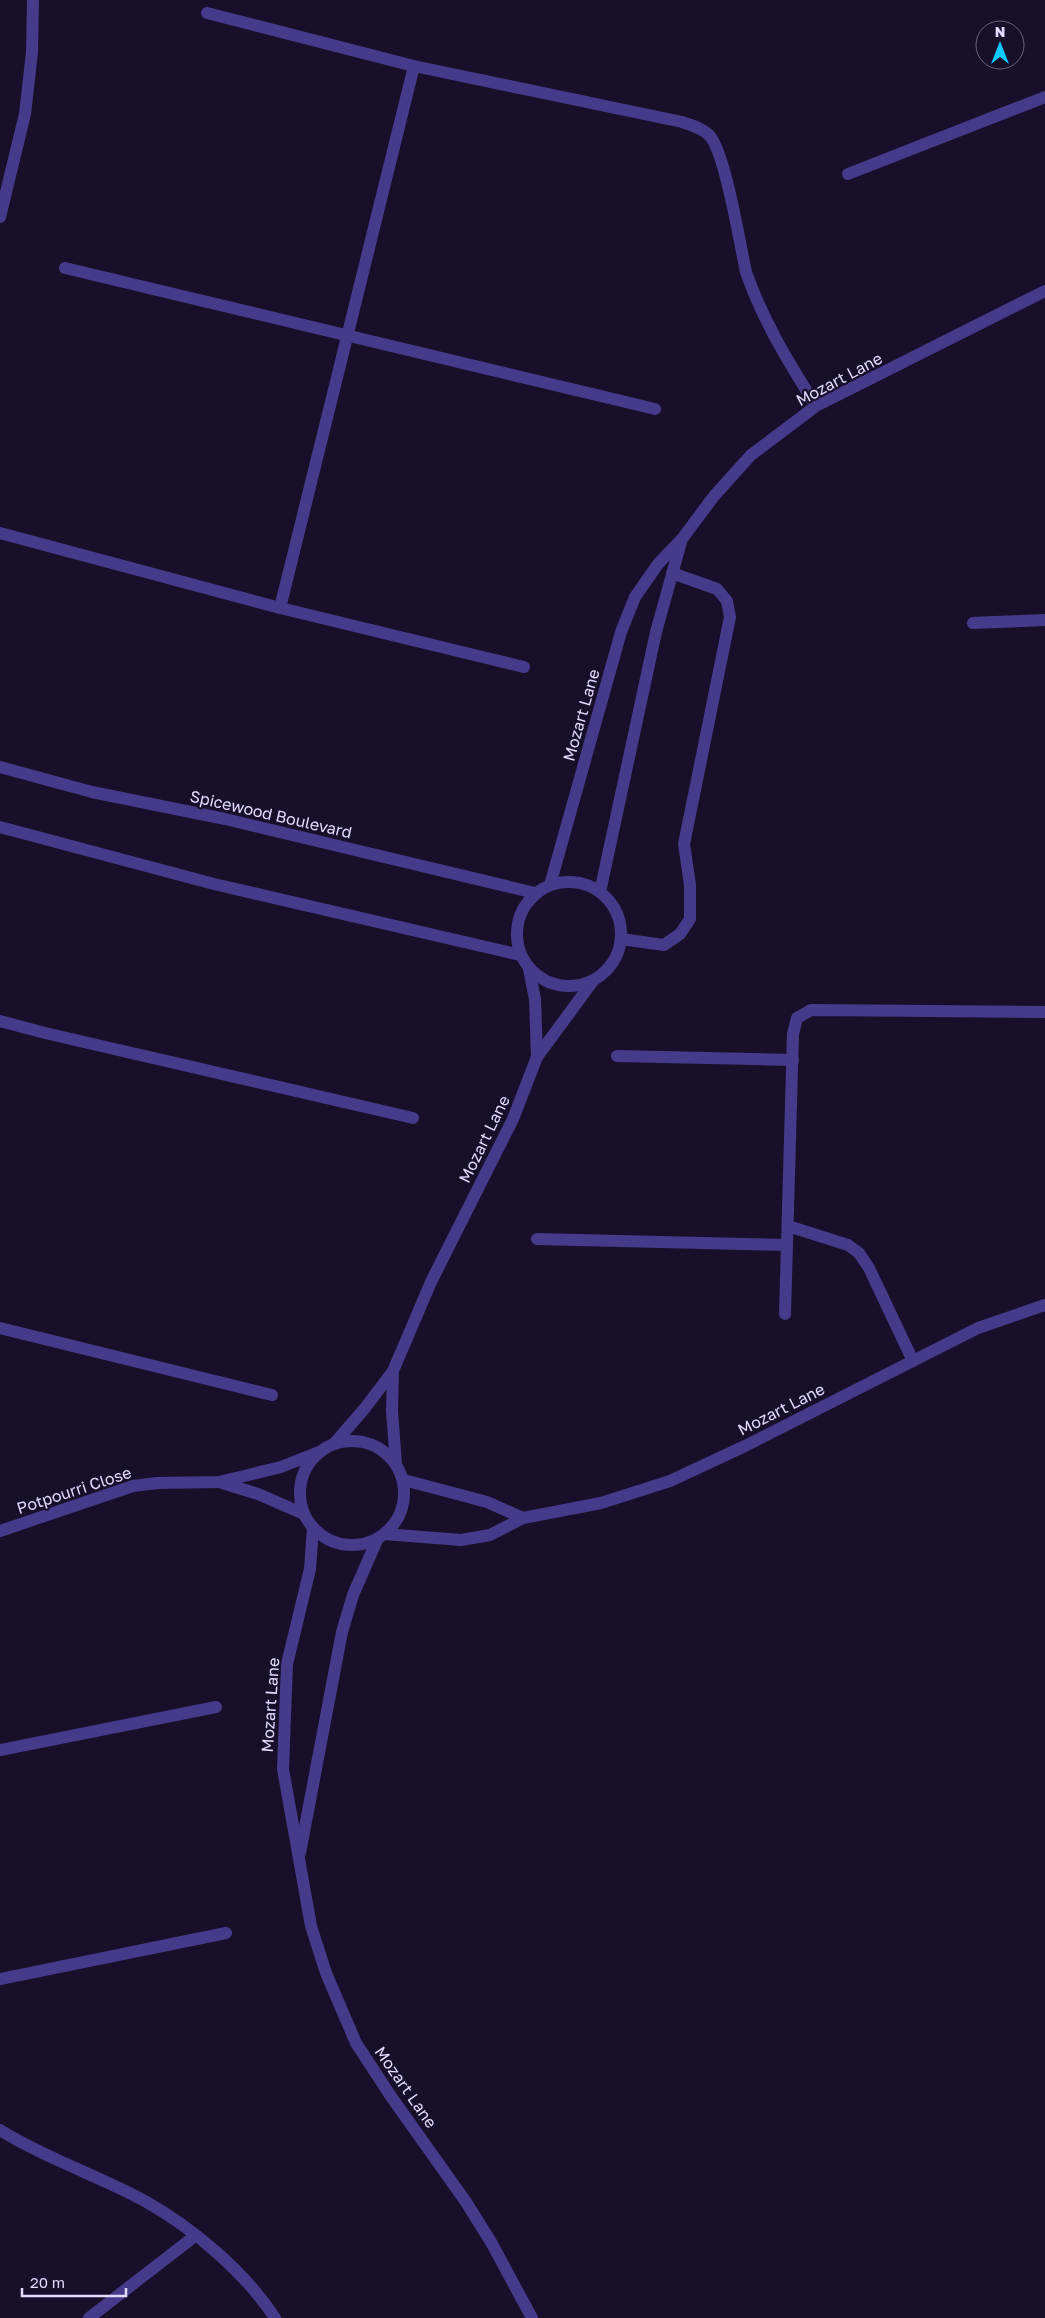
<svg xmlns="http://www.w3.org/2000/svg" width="1045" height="2318" font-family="'Golos Text',sans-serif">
	<rect width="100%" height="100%" fill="#18102b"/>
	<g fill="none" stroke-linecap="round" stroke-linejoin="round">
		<polyline stroke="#463a8b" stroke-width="12" points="621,939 664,945 680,934 690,919 690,885 684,844 730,617 727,601 717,589 672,573"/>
		<g stroke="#463a8b" stroke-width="12">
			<path d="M207,13l207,53 268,56c9,3 20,6 27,13 16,16 31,110 37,137 17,49 43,91 70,134"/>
			<polyline points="848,174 1045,97"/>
			<polyline points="0,217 25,114 32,52 33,0"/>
			<polyline points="65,268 655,409"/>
			<polyline points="0,533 280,608 524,667"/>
			<polyline points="280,608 414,66"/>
			<polyline points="973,623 1045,620"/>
			<polyline points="0,767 92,792 225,819 535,893"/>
			<polyline points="0,827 214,884 520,955"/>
			<circle cx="569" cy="934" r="52"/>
			<polyline points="550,885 621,632 635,597 658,564 682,539 714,496 751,455 816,406 1045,291"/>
			<polyline points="600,892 656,632 681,542"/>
			<polyline points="529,969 535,999 537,1057"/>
			<polyline points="0,1021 45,1033 413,1118"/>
			<polyline points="617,1056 793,1060"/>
			<polyline points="788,1226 848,1245 859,1253 869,1268 913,1361"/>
			<polyline points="537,1239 787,1245"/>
			<polyline points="785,1314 793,1034 797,1018 811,1010 1045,1012"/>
			<polyline points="0,1328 272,1395"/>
			<polyline points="393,1371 392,1411 396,1464"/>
			<circle cx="352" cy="1493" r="52"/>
			<polyline points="334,1444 365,1408 393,1371 431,1282 513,1119 537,1057 593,981"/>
			<polyline points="404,1480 487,1502 523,1518"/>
			<polyline points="219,1482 258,1494 304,1514"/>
			<polyline points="313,1528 310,1569 287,1664 283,1769 311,1926 326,1973 356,2043 390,2095 466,2202 491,2242 532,2318"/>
			<polyline points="0,1531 133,1486 157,1483 219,1482 281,1467 319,1452"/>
			<polyline points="384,1534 461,1540 490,1535 523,1518 601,1503 670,1481 745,1446 978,1328 1045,1305"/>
			<polyline points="0,1750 216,1707"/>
			<polyline points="300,1853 342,1632 353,1595 377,1540"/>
			<polyline points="0,1979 226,1933"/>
			<path d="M0,2130c45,28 97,45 143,70 49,27 102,72 132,118"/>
			<polyline points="89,2318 195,2236"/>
		</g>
	</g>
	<g text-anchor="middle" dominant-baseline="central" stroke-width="4.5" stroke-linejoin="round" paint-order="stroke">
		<g font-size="16" fill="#e2daff" stroke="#18102b">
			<text transform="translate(839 379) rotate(-28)">Mozart Lane</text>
			<text transform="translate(581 715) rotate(-74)">Mozart Lane</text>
			<text transform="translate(271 814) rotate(13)">Spicewood Boulevard</text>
			<text transform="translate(484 1139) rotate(-64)">Mozart Lane</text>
			<text transform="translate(781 1409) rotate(-27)">Mozart Lane</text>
			<text transform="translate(74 1490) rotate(-18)">Potpourri Close</text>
			<text transform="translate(270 1705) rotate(-86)">Mozart Lane</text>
			<text transform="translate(406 2087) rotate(55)">Mozart Lane</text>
		</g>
	</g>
	<g transform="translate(1000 45)"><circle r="24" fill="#18102b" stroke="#696180"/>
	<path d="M0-4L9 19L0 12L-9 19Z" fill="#06cbff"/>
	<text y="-8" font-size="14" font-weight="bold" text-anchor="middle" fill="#e2daff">N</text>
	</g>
	<path d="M22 2288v8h104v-8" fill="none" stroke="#e2daff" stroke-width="2.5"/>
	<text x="30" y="2288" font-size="15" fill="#e2daff" stroke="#18102b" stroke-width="4" paint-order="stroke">20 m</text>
</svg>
